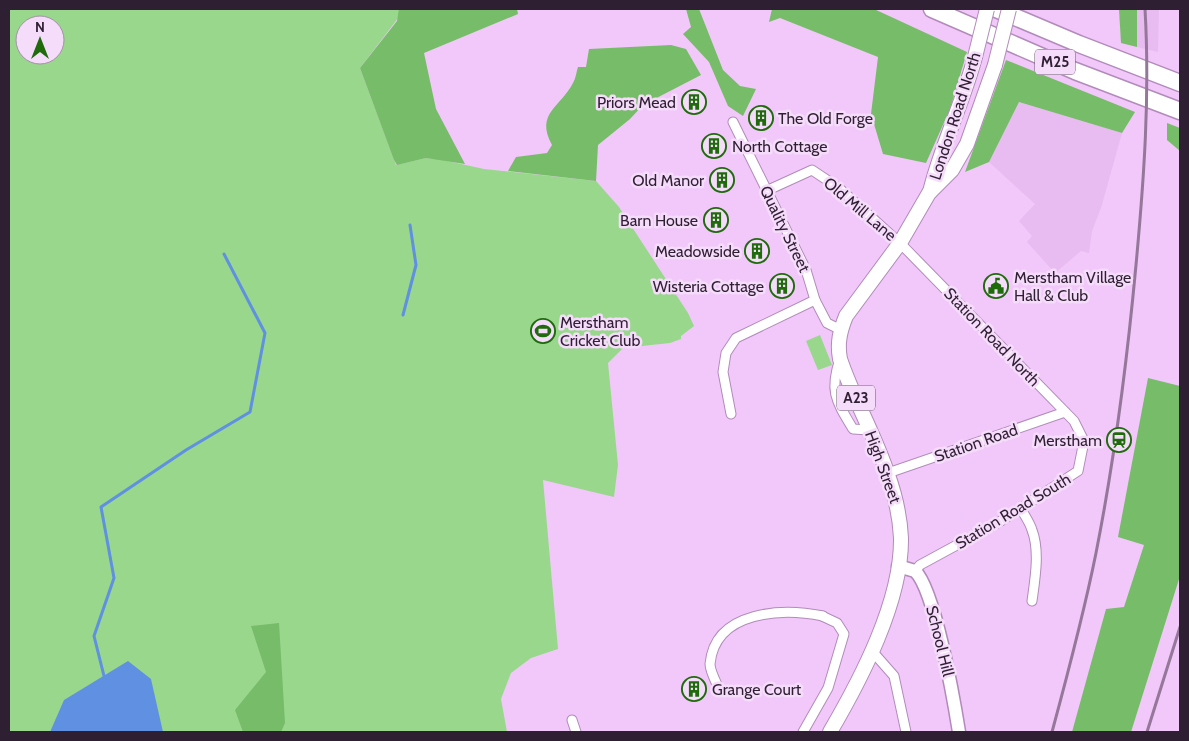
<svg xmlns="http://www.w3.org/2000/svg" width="1189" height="741" font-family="Cabin,sans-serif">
	<rect width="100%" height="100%" fill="#f1c8f9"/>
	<g fill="#e8bbf1">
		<polygon points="1137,9 1159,9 1158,52 1137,47"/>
		<polygon points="1019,102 1122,133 1101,208 1092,231 1089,253 1081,251 1055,273 1027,242 1032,236 1019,221 1035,204 989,162"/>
	</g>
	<g fill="#99d78d" fill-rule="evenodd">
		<path d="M9,9h396l-45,59 36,97 30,-7 12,1 46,10 112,12 23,26 69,106 6,13 -13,10v3l-11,4 -47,5 -15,15 10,102 -4,32 -71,-17 15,169 -27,9 -20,15 -10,26 6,33h-498zM25,25h30v30h-30z"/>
		<polygon points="820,335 832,365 818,370 806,341"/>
	</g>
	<g fill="#76bc69">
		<polygon points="399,9 517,9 518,14 424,53 436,109 465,164 426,158 397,165 394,160 360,68 397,21"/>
		<polygon points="686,9 699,9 723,70 740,86 756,89 743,116 728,106 709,62 683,34 691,27"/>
		<polygon points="772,9 874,9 967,52 950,109 926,163 883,154 871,114 878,57 780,18 769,22"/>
		<polygon points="1119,9 1137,9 1137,47 1121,43"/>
		<path d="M671,45l15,4 15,26 -58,30 -13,14 -32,26 -2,36 -88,-10 8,-14 31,-4 5,-8c-17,-32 8,-37 21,-62 3,-5 3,-10 5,-16h8l3,-18z"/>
		<polygon points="1006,60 1135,112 1122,133 1019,102 989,162 965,172"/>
		<polygon points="1167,123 1180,128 1180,151 1167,140"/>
		<polygon points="1148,378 1180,386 1180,576 1131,732 1072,732 1106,609 1124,607 1144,545 1118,537"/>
		<polygon points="279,623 285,723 281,732 243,732 235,710 266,672 251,626"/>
	</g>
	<polygon fill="#5f90e2" points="128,661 151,679 163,732 50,732 64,700"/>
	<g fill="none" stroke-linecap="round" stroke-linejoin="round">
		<g stroke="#5f90e2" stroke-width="3">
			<polyline points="403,315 416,265 410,225"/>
			<polyline points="104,676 94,636 114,578 101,507 186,450 250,412 265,333 224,254"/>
		</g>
		<defs>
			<g id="street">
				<polyline points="733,122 806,270 815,300 827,323 841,330"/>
				<polyline points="766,191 812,170 839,188 900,243 1074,421 1084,441 1078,471 1001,521 920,565 915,571"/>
				<path d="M840,359c-11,32 -4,42 13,70l16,1"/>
				<polyline points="731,414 723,372 726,353 736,338 815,300"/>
				<polyline points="888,473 1065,412"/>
				<path d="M1021,509c4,7 9,14 11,21 8,21 3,49 0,71"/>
				<polyline points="872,651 894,676 906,732"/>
				<path d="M719,689c-3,-7 -9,-18 -9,-25 5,-54 73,-56 113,-48"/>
				<polyline points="572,720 576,732"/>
				<polyline points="803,732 828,688 844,634 837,623 822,616"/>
			</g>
			<path id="secondary" d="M898,566l17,5c20,19 39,130 44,161"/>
			<g id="primary">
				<path d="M930,192c11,-46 33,-89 45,-135"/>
				<path d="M830,732c31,-53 72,-131 71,-194 -1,-22 -6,-43 -13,-63 -13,-40 -35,-77 -48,-116 -3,-16 0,-28 6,-43l54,-73 29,-50 23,-23 15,-26 28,-79"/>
			</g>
			<g id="highway">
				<polyline points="932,9 1075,71 1180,111"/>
				<polyline points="996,9 1079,44 1180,83"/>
			</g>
		</defs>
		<use href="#street" stroke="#b28bba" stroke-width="11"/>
		<use href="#secondary" stroke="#b28bba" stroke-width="15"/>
		<use href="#primary" stroke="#b28bba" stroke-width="16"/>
		<use href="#highway" stroke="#b28bba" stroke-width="19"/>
		<use href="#street" stroke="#fff" stroke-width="9"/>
		<use href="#secondary" stroke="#fff" stroke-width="12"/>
		<use href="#primary" stroke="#fff" stroke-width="14"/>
		<use href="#highway" stroke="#fff" stroke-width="16"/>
		<g stroke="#947799" stroke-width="3">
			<path d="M1052,732c16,-59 32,-119 44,-179 19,-96 31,-191 40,-288 8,-86 14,-170 9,-256"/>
			<polyline points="1147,732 1180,627"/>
		</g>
		<defs>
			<g id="primary-bridge">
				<polyline points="975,57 987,9"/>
				<polyline points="995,65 1009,9"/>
			</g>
		</defs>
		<use href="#primary-bridge" stroke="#b28bba" stroke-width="16" stroke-linecap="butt"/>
		<use href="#primary-bridge" stroke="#fff" stroke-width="14"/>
	</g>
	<defs>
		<symbol id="building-ring" viewBox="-11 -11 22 22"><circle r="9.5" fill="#f5dcfa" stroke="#1f6b0c" stroke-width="1.5"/><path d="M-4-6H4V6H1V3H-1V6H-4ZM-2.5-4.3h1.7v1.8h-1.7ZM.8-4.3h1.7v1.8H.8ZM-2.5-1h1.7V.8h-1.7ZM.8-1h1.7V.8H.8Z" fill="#1f6b0c"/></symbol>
		<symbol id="civic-ring" viewBox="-11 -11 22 22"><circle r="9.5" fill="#f5dcfa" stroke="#1f6b0c" stroke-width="1.5"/><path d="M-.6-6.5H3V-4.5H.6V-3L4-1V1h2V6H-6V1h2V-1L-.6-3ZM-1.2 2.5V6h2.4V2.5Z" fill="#1f6b0c"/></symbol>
		<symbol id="stadium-ring" viewBox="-11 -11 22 22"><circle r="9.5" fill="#f5dcfa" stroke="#1f6b0c" stroke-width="1.5"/><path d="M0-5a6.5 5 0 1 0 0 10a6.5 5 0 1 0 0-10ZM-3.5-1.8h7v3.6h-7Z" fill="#1f6b0c"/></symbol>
		<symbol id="station-ring" viewBox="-11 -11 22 22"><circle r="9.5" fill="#f5dcfa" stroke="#1f6b0c" stroke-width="1.5"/><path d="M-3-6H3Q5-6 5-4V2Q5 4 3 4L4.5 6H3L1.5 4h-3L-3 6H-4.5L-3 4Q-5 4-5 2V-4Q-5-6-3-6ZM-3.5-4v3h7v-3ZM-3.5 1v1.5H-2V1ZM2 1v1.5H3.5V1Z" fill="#1f6b0c"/></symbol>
	</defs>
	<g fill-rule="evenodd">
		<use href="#building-ring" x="680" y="88" width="28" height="28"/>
		<use href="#building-ring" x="747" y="104" width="28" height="28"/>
		<use href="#building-ring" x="700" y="132" width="28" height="28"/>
		<use href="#building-ring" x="708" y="166" width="28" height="28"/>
		<use href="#building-ring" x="702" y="206" width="28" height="28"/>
		<use href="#building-ring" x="743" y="237" width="28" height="28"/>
		<use href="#building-ring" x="768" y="272" width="28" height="28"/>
		<use href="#civic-ring" x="982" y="272" width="28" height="28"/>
		<use href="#stadium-ring" x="529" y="317" width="28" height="28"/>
		<use href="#station-ring" x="1105" y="426" width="28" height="28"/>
		<use href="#building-ring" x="680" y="675" width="28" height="28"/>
	</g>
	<g text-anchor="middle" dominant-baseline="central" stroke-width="5" stroke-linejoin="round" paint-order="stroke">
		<g fill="#f5dcfa" stroke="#6a586e" stroke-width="1">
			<rect x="1035" y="49.5" width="40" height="25" rx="4"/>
			<rect x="837" y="385.5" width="38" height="25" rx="4"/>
		</g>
		<g font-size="15" font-weight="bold" fill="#2f1f32">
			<text x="1055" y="62">M25</text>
			<text x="856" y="398">A23</text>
		</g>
		<g font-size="16" fill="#2f1f32" stroke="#f5dcfa" text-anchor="end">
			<text x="676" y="102">Priors Mead</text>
			<text x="778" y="118" text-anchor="start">The Old Forge</text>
			<text x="732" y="146" text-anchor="start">North Cottage</text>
			<text x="704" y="180">Old Manor</text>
			<text x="698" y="220">Barn House</text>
			<text x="740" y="251">Meadowside</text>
			<text x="1014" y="277" text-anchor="start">Merstham Village<tspan x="1014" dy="18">Hall &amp; Club</tspan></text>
			<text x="764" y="286">Wisteria Cottage</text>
			<text x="560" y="322" text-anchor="start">Merstham<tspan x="560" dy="18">Cricket Club</tspan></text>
			<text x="1102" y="440">Merstham</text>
			<text x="712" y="689" text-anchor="start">Grange Court</text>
		</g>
		<g font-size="16" fill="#2f1f32" stroke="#f5dcfa">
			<text transform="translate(955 116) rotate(-72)">London Road North</text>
			<text transform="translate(860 209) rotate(40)">Old Mill Lane</text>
			<text transform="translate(785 229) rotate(64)">Quality Street</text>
			<text transform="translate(992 337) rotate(46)">Station Road North</text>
			<text transform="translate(976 443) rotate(-19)">Station Road</text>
			<text transform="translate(883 467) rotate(70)">High Street</text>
			<text transform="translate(1013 511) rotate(-31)">Station Road South</text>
			<text transform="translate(940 641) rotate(76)">School Hill</text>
		</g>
	</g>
	<rect width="1189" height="741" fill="none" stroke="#2f1f32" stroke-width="20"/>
	<g transform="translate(40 40)"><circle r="24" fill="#f5dcfa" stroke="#a690aa"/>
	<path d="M0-4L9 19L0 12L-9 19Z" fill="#1f6b0c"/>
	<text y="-8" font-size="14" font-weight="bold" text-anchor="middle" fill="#2f1f32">N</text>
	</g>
</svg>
